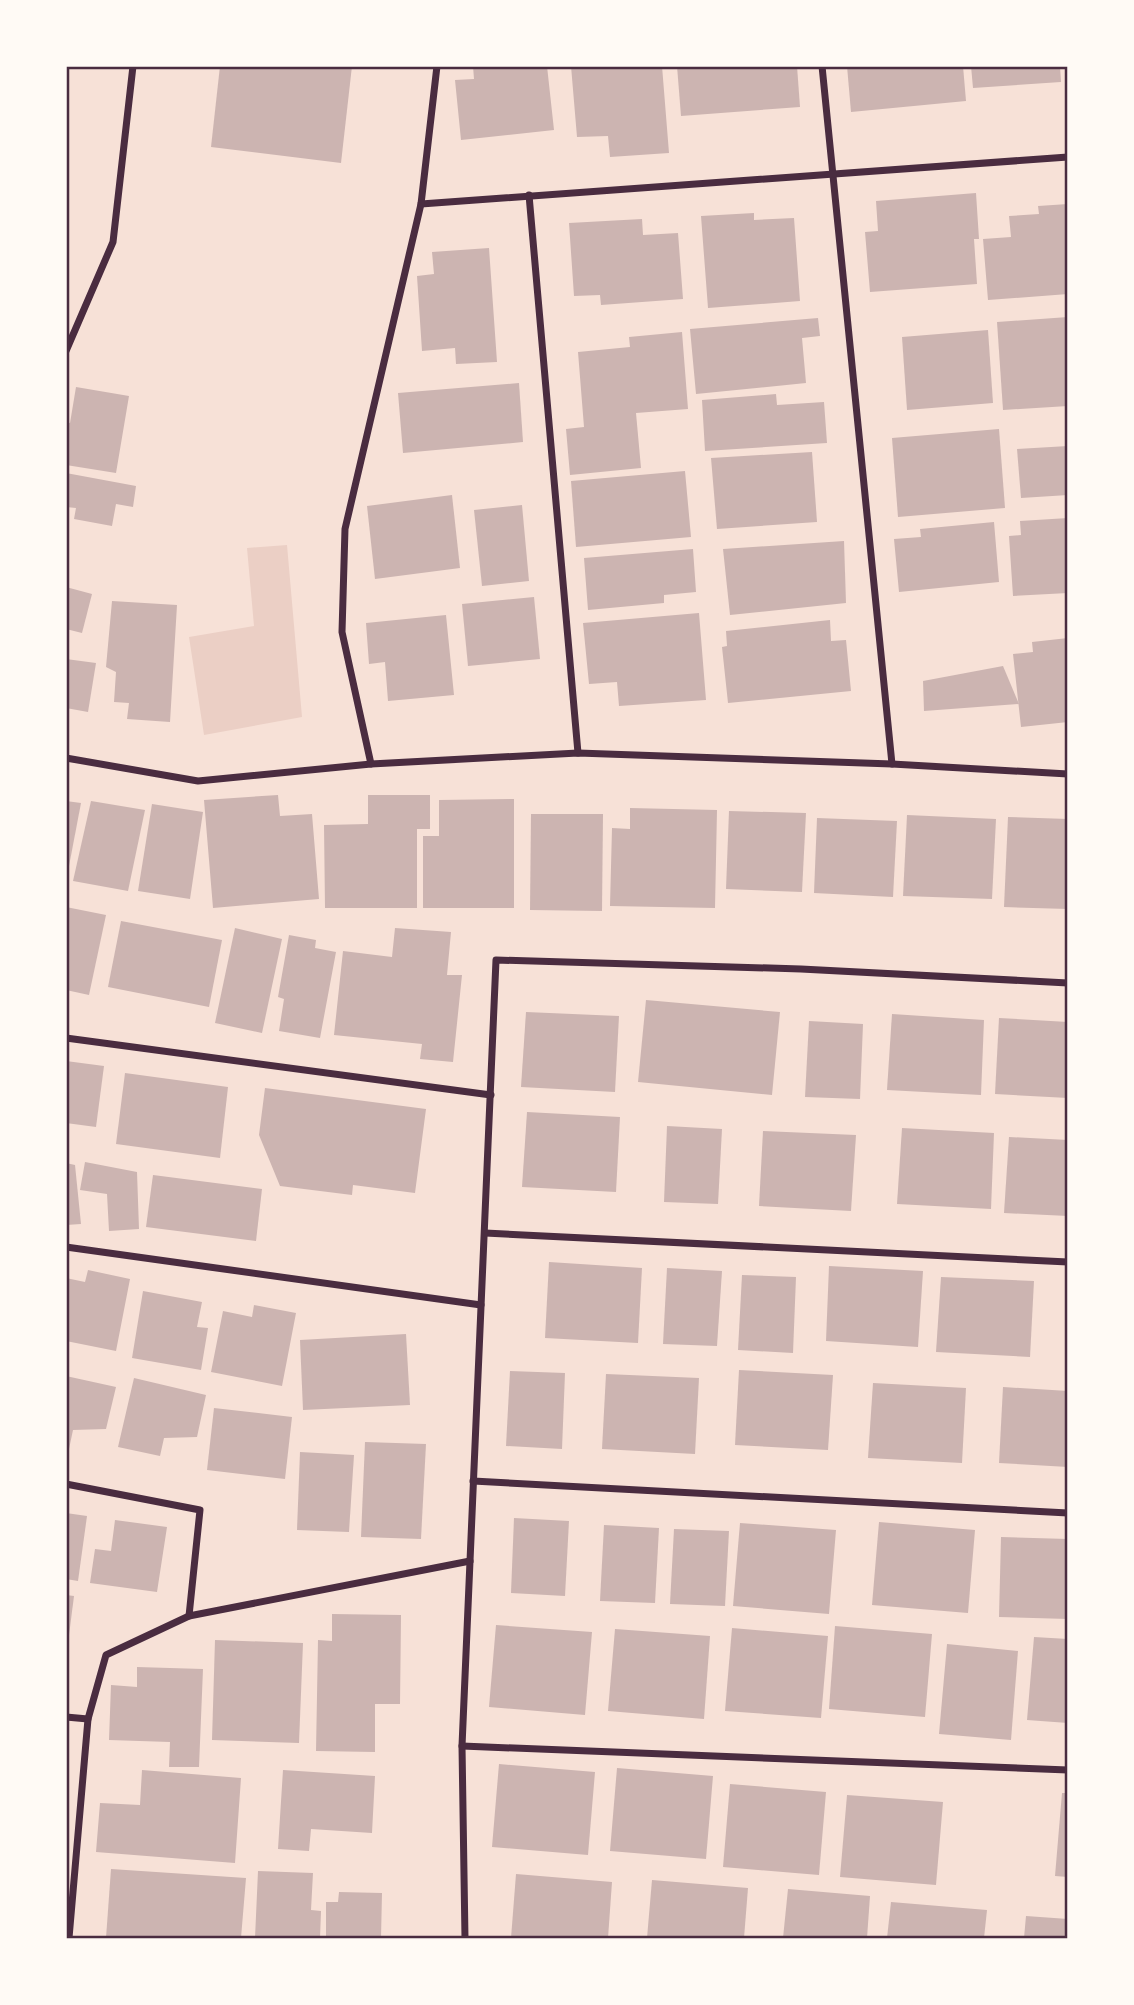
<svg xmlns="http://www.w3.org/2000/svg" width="1134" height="2005" font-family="'IBM Plex Sans',sans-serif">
	<rect width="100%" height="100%" fill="#f7e1d7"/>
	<polygon fill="#ebcfc5" points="287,545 302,717 204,735 189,637 254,626 247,548"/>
	<g fill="#ccb4b1">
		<polygon points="220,66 352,66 341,163 211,147"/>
		<polygon points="473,66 547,66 554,130 461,140 455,80 474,79"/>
		<polygon points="571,66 662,66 669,153 610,157 608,136 577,137"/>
		<polygon points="677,66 797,66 800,107 681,116"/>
		<polygon points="847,66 963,66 966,101 851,112"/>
		<polygon points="971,66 1060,66 1061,82 973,88"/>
		<polygon points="976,193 979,239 974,239 977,284 870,292 865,232 878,231 876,201"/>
		<polygon points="1068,204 1068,294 988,300 983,239 1011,237 1009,216 1039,214 1038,206"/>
		<polygon points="754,213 754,220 794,218 800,301 708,308 701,216"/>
		<polygon points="642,219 643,235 678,233 683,299 601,305 600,295 574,296 569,223"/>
		<polygon points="489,248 497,362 456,364 455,348 422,351 417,276 434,274 432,252"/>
		<polygon points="1068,317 1068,406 1003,410 997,322"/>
		<polygon points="818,318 820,336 802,338 806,383 696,394 690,329"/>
		<polygon points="988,330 993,403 907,410 902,337"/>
		<polygon points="682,332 688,409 636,413 641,468 570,475 566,429 584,427 578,352 630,347 629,337"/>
		<polygon points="519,383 523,442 403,453 398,393"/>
		<polygon points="76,387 129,396 116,473 66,465 66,422 70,423"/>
		<polygon points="776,394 777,405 824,402 827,443 705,451 702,400"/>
		<polygon points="999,429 1005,508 898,517 892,438"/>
		<polygon points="1068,446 1068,495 1021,498 1017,449"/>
		<polygon points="812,452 817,522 717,529 711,458"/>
		<polygon points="685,471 691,537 576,547 571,481"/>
		<polygon points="66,473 136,486 133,507 116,504 112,526 74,519 76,508 66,507"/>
		<polygon points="452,495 460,568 375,579 367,506"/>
		<polygon points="522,505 529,581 482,586 474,510"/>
		<polygon points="1068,518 1068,593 1013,596 1009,536 1021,535 1020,521"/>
		<polygon points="994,522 999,582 899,592 894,539 921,537 920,529"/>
		<polygon points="844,541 846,603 730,615 723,549"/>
		<polygon points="693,549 696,592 664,595 664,603 588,610 584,558"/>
		<polygon points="66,587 92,594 82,633 66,629"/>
		<polygon points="534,597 540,659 468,666 462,604"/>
		<polygon points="112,601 177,605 170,722 127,719 129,703 114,702 116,672 106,667"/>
		<polygon points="699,613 706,700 619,706 617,682 589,684 583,623"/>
		<polygon points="446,615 454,695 388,701 385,662 369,664 366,623"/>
		<polygon points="830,620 831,641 846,640 851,691 728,703 722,647 727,646 726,631"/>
		<polygon points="1068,638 1068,722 1021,727 1013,654 1033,652 1032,642"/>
		<polygon points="66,659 96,663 88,712 66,708"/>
		<polygon points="1003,666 1019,704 924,711 923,681"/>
		<polygon points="278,795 280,816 312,814 319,899 213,908 204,800"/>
		<polygon points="368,795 430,795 430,829 417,829 417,908 325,908 324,825 368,824"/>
		<polygon points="514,799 514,908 423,908 423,836 439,836 439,800"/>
		<polygon points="66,801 81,803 69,866 66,866"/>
		<polygon points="91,801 145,810 128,891 73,881"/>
		<polygon points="152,804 203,812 190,899 138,891"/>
		<polygon points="630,808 717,810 715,908 610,906 612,828 630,829"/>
		<polygon points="729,811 806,813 802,892 726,889"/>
		<polygon points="531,814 603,814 602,911 530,910"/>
		<polygon points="907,815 996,819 992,899 903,896"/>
		<polygon points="1008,817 1068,819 1068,909 1004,907"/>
		<polygon points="817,818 897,821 893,897 814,893"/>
		<polygon points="66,907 106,915 89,995 66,990"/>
		<polygon points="121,921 222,940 209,1007 108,987"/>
		<polygon points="235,928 282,939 262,1033 215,1023"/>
		<polygon points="395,928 451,932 447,975 462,975 453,1062 420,1059 422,1044 334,1035 343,951 392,957"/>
		<polygon points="289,935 316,940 315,948 336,952 320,1038 279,1031 284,999 278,997"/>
		<polygon points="646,1000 780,1012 772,1095 638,1082"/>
		<polygon points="526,1012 619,1016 615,1092 521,1087"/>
		<polygon points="892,1014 984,1020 981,1095 887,1090"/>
		<polygon points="999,1018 1068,1022 1068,1098 995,1094"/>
		<polygon points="809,1021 863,1024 860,1099 805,1097"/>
		<polygon points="66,1061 104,1066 96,1127 66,1123"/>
		<polygon points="125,1073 228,1087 220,1158 116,1144"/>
		<polygon points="265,1088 426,1109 415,1193 353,1185 352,1195 280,1186 259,1135"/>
		<polygon points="527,1112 620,1117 616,1192 522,1187"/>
		<polygon points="667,1126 722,1129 718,1204 664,1202"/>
		<polygon points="902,1128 994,1133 991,1209 897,1204"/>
		<polygon points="763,1131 856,1135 851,1211 759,1206"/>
		<polygon points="1009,1137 1068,1140 1068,1216 1004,1213"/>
		<polygon points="85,1162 137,1172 139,1229 109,1231 107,1194 80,1190"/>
		<polygon points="66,1163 75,1165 81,1224 66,1225"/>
		<polygon points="153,1175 262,1189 256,1241 146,1227"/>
		<polygon points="549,1262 642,1268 638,1343 545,1338"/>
		<polygon points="829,1266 923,1271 918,1347 826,1341"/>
		<polygon points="667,1268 722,1271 717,1346 663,1344"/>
		<polygon points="88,1270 130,1279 116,1351 66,1341 66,1278 85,1282"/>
		<polygon points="742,1275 796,1277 793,1353 738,1350"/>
		<polygon points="941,1277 1034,1281 1030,1357 936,1352"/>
		<polygon points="143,1291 202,1302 197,1327 208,1328 201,1370 132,1358"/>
		<polygon points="254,1305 296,1313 282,1386 211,1372 223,1311 252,1317"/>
		<polygon points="406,1334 410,1405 303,1410 300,1340"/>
		<polygon points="739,1370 833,1375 828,1450 735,1445"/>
		<polygon points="510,1371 565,1373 562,1449 506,1446"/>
		<polygon points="606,1374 699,1378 695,1454 602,1449"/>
		<polygon points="66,1376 116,1387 106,1429 73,1430 69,1449 66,1448"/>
		<polygon points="134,1378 206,1395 197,1437 164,1438 160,1456 118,1447"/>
		<polygon points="873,1383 966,1388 962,1463 868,1458"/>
		<polygon points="1003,1387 1068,1391 1068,1467 999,1463"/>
		<polygon points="214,1408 292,1417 285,1479 207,1470"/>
		<polygon points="365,1442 426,1444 421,1539 361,1537"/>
		<polygon points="300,1452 354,1455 349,1532 297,1530"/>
		<polygon points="66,1513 87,1516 78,1581 66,1579"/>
		<polygon points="514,1518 569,1521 565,1596 511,1593"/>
		<polygon points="115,1520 167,1527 157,1592 90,1583 95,1549 111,1551"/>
		<polygon points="879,1522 975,1530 968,1613 872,1605"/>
		<polygon points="740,1523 836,1530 829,1614 733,1606"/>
		<polygon points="604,1525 659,1528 655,1603 600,1601"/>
		<polygon points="674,1529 729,1531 725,1606 670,1604"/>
		<polygon points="1001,1537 1068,1539 1068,1619 999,1617"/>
		<polygon points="66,1595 74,1596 68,1643 66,1643"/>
		<polygon points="332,1614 401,1615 400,1704 375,1704 375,1752 316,1751 318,1640 332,1641"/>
		<polygon points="496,1625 592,1632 585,1715 489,1707"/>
		<polygon points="835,1626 932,1634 925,1717 829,1709"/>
		<polygon points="732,1628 828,1636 821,1718 725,1711"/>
		<polygon points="615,1629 710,1636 704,1719 608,1711"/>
		<polygon points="1034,1637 1068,1639 1068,1723 1027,1720"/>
		<polygon points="215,1640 303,1643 299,1743 212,1740"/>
		<polygon points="947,1644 1018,1651 1011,1740 939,1734"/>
		<polygon points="137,1667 203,1669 199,1767 169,1767 170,1742 109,1740 111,1685 137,1687"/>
		<polygon points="499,1764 595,1772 588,1855 492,1847"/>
		<polygon points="617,1768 713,1776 706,1859 610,1851"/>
		<polygon points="142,1770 241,1778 235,1863 96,1852 100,1803 140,1805"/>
		<polygon points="283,1770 375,1776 372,1833 311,1829 309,1851 278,1849"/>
		<polygon points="730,1784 826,1792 819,1875 723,1867"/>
		<polygon points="1062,1793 1068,1793 1068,1877 1055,1876"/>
		<polygon points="847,1795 943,1802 936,1885 840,1877"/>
		<polygon points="111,1869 246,1878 241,1938 106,1938"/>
		<polygon points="258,1871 313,1873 311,1910 321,1911 320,1938 255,1938"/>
		<polygon points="516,1874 612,1882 608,1938 511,1938"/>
		<polygon points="652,1880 748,1888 744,1938 647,1938"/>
		<polygon points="788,1889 870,1896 867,1938 783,1938"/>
		<polygon points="339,1892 382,1893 381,1938 326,1938 326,1902 338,1902"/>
		<polygon points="891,1902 987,1910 984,1938 887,1938"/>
		<polygon points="1026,1916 1068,1919 1068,1938 1024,1938"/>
	</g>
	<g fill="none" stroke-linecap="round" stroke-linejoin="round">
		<g stroke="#4a2c40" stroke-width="7">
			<polyline points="822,66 892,764"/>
			<polyline points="529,195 578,753"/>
			<polyline points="421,204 1068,157"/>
			<polyline points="66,351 113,242 133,66"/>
			<polyline points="66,758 198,781 371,764 578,753 892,764 1068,774"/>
			<polyline points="371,764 342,632 345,529 421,204 437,66"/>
			<polyline points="66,1038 491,1095"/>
			<polyline points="485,1233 1068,1262"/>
			<polyline points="66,1247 481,1305"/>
			<polyline points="473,1481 1068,1513"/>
			<polyline points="66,1484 200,1510 189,1616"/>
			<polyline points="66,1717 88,1719"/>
			<polyline points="462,1746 1068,1770"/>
			<polyline points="69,1938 88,1719 106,1655 189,1616 470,1561"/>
			<polyline points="465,1938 462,1746 496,960 801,969 1068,983"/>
		</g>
	</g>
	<rect width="1134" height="2005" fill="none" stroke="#fffaf5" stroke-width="136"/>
	<rect x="68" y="68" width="998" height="1869" fill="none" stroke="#4a2c40" stroke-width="2.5"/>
</svg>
